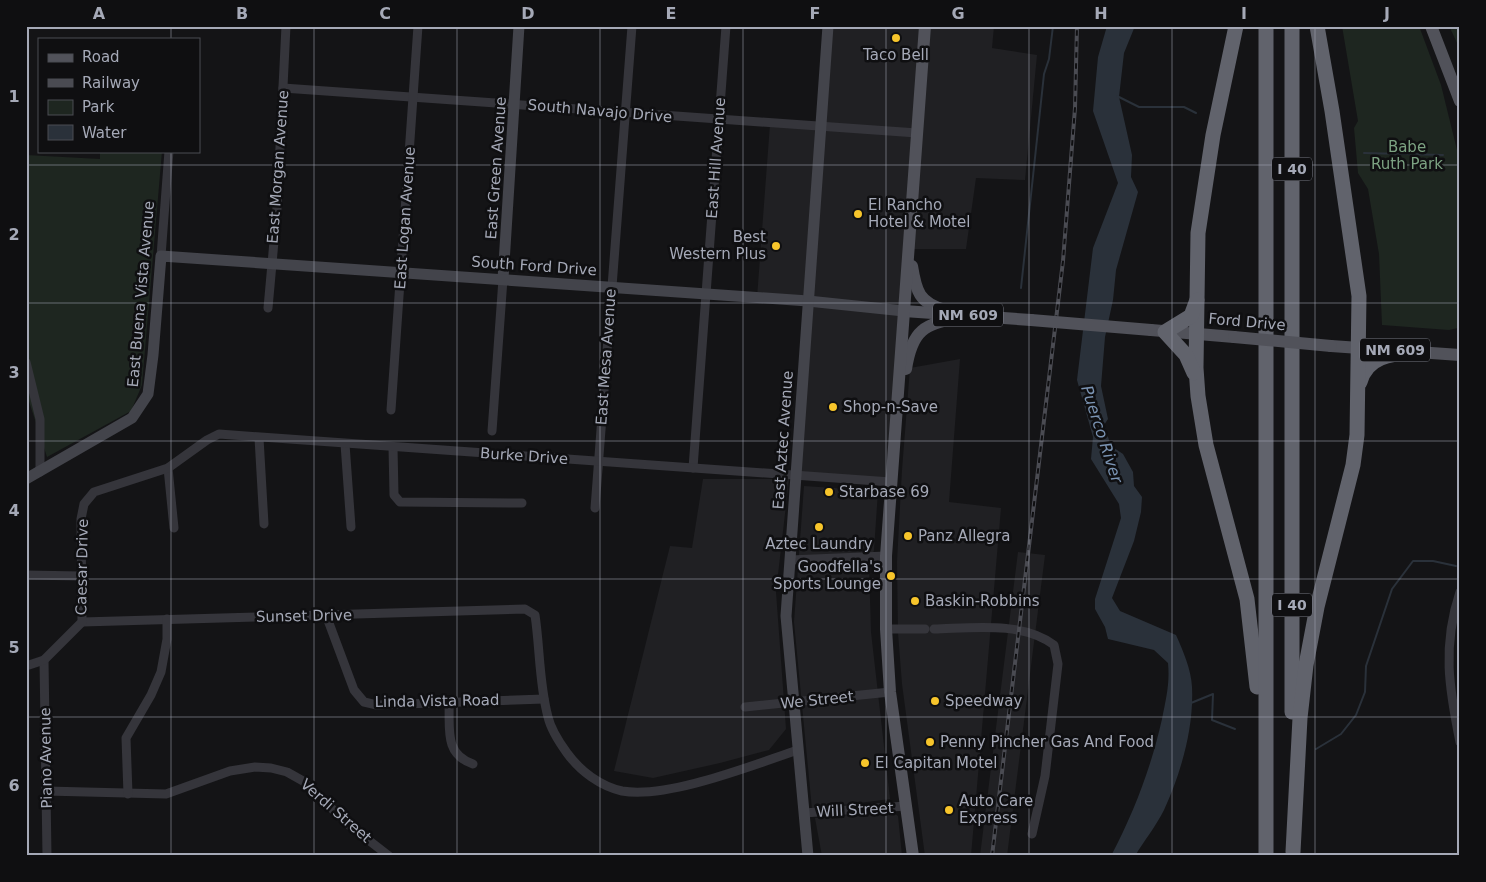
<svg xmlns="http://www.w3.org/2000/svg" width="1486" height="882" font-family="'DejaVu Sans',sans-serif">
	<rect width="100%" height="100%" fill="#141416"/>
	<g fill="#202023">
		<polygon points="828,26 994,26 992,48 1037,55 1025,180 976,178 966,249 908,249 891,482 796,475 808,301 757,298 770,124 820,127"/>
		<polygon points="960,359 949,502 1001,508 971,856 925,856 902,684 898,633 897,562 902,470 910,368"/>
		<polygon points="703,479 789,479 776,592 786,729 769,750 720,763 653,778 614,771 670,546 692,548"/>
		<polygon points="804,486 878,491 874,550 869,566 871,632 890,799 812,809 794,622"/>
		<polygon points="1018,552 1045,555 1007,856 980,856"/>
		<polygon points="891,811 898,816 902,856 822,856 815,818"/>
	</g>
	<g fill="#1e2620">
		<polygon points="1342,26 1419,26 1441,85 1458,154 1460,324 1458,328 1449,330 1382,325 1379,254 1368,189 1358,173 1354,128 1358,121"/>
		<polygon points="1449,26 1460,26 1460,49"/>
		<polygon points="100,151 162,151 142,385 131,411 47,457 26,392 26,155 100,159"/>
	</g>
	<path fill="#2a313a" d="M1107,26h28l-11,27 -5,44 13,58 -1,22 7,15 -22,78 -3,30 -8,37 -4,49 7,33 -4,6 7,21 12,8 10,18 1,14 8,11 -1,15 -7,29 -22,57 8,13 56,24c7,16 15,34 16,52 2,41 -11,86 -28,123 -8,16 -20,31 -29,46h-24c23,-44 40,-88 51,-137 4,-20 8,-36 6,-56l-14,-13 -46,-11 -3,-12 -10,-18v-10l26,-81 -2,-14 -28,-45 2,-22 -16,-57 16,-132 25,-65 -25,-72 5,-54z"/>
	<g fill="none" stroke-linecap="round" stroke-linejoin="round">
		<g stroke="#2a313a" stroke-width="2">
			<polyline points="1117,96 1139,107 1184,107 1196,113"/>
			<polyline points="1364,153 1443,155"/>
			<polyline points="1021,288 1044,74 1049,59 1053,26"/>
			<polyline points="1191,703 1213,694 1212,720 1235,729"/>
			<polyline points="1316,749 1341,734 1356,715 1365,692 1366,666 1392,589 1413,561 1433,561 1456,566"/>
		</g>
		<g stroke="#35353b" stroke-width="9">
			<polyline points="283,88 917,133"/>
			<polyline points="161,256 169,151"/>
			<polyline points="268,308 277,208 286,26"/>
			<polyline points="26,362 40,419 40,472"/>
			<polyline points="391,410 418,26"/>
			<polyline points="492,431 503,279"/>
			<polyline points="259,438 264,524"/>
			<polyline points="345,444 351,527"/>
			<polyline points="393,447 394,495 400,502 522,503"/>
			<polyline points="168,468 174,528"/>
			<polyline points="693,468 726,26"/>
			<polyline points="595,508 632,26"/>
			<polyline points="790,560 886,556"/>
			<polyline points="26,575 81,576"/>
			<path d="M1460,592c-18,54 -11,96 0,150"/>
			<polyline points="326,615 354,690 364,702 377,705 544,699"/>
			<path d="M82,622l443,-13 10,6c5,33 4,69 13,102 3,13 11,25 19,36 13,18 33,33 55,38 46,8 131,-26 176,-41"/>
			<polyline points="886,629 925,629"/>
			<path d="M934,629c38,-1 88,-8 120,16l4,19 -13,112 -13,58"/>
			<polyline points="44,660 47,856"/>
			<polyline points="26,666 44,660 82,622 81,519 84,504 94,492 168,468 207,440 219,434 891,482"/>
			<path d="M449,703c1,26 -5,51 24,61"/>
			<polyline points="745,707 890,692"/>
			<polyline points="46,791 166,794 230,771 255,767 271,768 287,772 303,781 349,825 389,856"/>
			<polyline points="128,794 126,738 151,695 161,672 167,639 167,619"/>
			<polyline points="804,813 906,806"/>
		</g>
		<g stroke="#43444b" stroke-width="11">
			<polyline points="503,279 519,26"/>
			<polyline points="26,479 132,418 148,394 153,355 161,256 808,301 904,311"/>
			<polyline points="808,856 786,616 828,26"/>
		</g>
		<g stroke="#51525a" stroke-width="12">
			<polyline points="1431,26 1460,101"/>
			<path d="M912,266c4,25 7,37 33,44"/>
			<polyline points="904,311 1031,320"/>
			<polyline points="1151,330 1234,337"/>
			<polyline points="1331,346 1460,355"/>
			<path d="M906,369c7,-45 22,-44 61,-54"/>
			<polyline points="913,856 890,692 886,629 886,556 925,26"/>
		</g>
		<g stroke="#61636c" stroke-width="15">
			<polyline points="1236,26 1213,135 1198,233 1196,368 1198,396 1206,445 1247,599 1257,687"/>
			<polyline points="1266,26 1266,856"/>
			<polyline points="1292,26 1292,712"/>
			<polyline points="1194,373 1186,355 1165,332 1191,316 1197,300"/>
			<path d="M1360,382c7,-26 31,-28 54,-30"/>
			<polyline points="1293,852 1300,718 1306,665 1317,607 1353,465 1357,435 1359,296 1332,111 1317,26"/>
		</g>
		<defs>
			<polyline id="rail" points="992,856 1063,261 1075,108 1077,26"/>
		</defs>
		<use href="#rail" stroke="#4a4b52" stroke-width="4"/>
		<use href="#rail" stroke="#0f0f11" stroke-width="2" stroke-dasharray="5.5" stroke-linecap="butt"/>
		<g stroke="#51525a" stroke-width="12">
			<polyline points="1031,320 1151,330"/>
			<polyline points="1234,337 1331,346"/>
		</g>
	</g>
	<path fill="none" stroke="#a5a9b7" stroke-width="1" stroke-opacity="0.55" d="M171,26v13M314,26v830M457,26v830M600,26v830M743,26v830M886,26v830M1029,26v830M1172,26v830M1315,26v830M171,151v705M26,165h1434M26,303h1434M26,441h1434M26,579h1434M26,717h1434"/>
	<g fill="#f7c52b" stroke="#0f0f11" stroke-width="2">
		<circle cx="896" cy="38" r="5"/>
		<circle cx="858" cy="214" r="5"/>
		<circle cx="776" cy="246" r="5"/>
		<circle cx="833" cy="407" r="5"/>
		<circle cx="829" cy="492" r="5"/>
		<circle cx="819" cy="527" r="5"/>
		<circle cx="908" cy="536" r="5"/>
		<circle cx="891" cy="576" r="5"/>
		<circle cx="915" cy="601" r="5"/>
		<circle cx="935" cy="701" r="5"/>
		<circle cx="930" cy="742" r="5"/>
		<circle cx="865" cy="763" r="5"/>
		<circle cx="949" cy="810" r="5"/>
	</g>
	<g text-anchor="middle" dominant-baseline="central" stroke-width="5" stroke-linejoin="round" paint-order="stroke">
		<g fill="#0f0f11" stroke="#787b85" stroke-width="1">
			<rect x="1272" y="157.5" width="40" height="23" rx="4"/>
			<rect x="933" y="303.5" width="70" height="23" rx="4"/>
			<rect x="1360" y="338.5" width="70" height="23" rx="4"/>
			<rect x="1272" y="593.5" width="40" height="23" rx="4"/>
		</g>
		<g font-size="14" font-weight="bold" fill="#a5a9b7">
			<text x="1292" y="169">I 40</text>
			<text x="968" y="315">NM 609</text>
			<text x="1395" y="350">NM 609</text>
			<text x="1292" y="605">I 40</text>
		</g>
		<g font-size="15" fill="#a5a9b7" stroke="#0f0f11" text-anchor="start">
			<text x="896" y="55" text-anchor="middle">Taco Bell</text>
			<text x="868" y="205">El Rancho<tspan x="868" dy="17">Hotel &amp; Motel</tspan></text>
			<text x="766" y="237" text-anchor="end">Best<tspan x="766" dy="17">Western Plus</tspan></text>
			<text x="843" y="407">Shop-n-Save</text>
			<text x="839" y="492">Starbase 69</text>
			<text x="918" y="536">Panz Allegra</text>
			<text x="819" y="544" text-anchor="middle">Aztec Laundry</text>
			<text x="881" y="567" text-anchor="end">Goodfella's<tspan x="881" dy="17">Sports Lounge</tspan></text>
			<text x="925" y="601">Baskin-Robbins</text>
			<text x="945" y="701">Speedway</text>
			<text x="940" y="742">Penny Pincher Gas And Food</text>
			<text x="875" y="763">El Capitan Motel</text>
			<text x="959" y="801">Auto Care<tspan x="959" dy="17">Express</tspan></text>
		</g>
		<g font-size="15" fill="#a5a9b7" stroke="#0f0f11">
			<text transform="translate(600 111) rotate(5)">South Navajo Drive</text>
			<text transform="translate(716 158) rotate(-86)">East Hill Avenue</text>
			<text transform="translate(278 167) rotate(-86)">East Morgan Avenue</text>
			<text transform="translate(496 168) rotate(-86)">East Green Avenue</text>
			<text transform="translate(405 218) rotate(-86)">East Logan Avenue</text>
			<text transform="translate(534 266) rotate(4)">South Ford Drive</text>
			<text transform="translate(141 294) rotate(-85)">East Buena Vista Avenue</text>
			<text transform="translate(1247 322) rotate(5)">Ford Drive</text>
			<text transform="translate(606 357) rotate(-86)">East Mesa Avenue</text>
			<text transform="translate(783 440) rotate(-86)">East Aztec Avenue</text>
			<text transform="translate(524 456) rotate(4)">Burke Drive</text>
			<text transform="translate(82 567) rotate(-89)">Caesar Drive</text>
			<text transform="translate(304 616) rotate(-1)">Sunset Drive</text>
			<text transform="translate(817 700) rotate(-6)">We Street</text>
			<text transform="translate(437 701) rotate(-1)">Linda Vista Road</text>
			<text transform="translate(46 758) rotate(-91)">Piano Avenue</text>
			<text transform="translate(855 810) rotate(-3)">Will Street</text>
			<text transform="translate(336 811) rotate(41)">Verdi Street</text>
		</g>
		<g font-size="15" fill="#7ca282" stroke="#0f0f11">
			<text x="1407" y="147">Babe<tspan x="1407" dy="17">Ruth Park</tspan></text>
		</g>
		<g font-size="16" font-style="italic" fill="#7b94b3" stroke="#0f0f11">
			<text transform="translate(1102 434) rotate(72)">Puerco River</text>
		</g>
	</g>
	<rect width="1486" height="882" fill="none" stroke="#0f0f11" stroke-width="55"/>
	<rect x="38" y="38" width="162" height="115" fill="#0f0f11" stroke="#4b4d53"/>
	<rect x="48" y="54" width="25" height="8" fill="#51525a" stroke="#4b4d53"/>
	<text x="82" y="62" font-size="15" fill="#a5a9b7">Road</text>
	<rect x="48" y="79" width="25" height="8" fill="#4a4b52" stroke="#4b4d53"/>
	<text x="82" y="88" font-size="15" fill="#a5a9b7">Railway</text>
	<rect x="48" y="100" width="25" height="15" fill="#1e2620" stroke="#4b4d53"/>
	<text x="82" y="112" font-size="15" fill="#a5a9b7">Park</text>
	<rect x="48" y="125" width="25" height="15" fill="#2a313a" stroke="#4b4d53"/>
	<text x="82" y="138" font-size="15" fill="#a5a9b7">Water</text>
	<rect x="28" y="28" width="1430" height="826" fill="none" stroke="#a5a9b7" stroke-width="2"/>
	<g font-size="16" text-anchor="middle" font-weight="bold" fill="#a5a9b7">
		<text x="99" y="19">A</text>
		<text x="242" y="19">B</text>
		<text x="385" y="19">C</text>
		<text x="528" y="19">D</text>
		<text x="671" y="19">E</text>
		<text x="815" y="19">F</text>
		<text x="958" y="19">G</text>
		<text x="1101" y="19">H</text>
		<text x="1244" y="19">I</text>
		<text x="1387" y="19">J</text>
		<text x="14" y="102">1</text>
		<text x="14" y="240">2</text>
		<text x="14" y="378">3</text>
		<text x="14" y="516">4</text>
		<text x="14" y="653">5</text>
		<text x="14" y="791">6</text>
	</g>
</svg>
